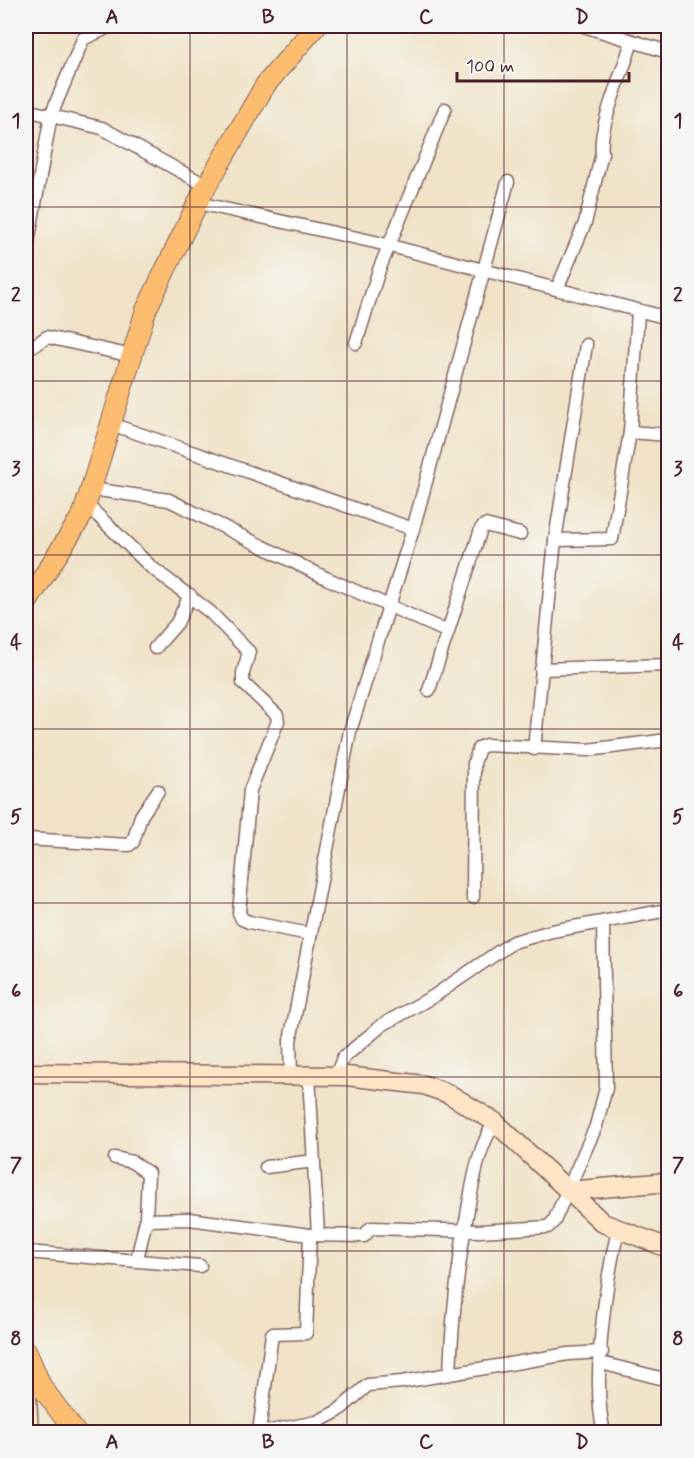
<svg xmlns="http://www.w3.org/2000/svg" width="694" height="1458" font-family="Mynerve,sans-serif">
	<rect width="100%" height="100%" fill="#f6f6f2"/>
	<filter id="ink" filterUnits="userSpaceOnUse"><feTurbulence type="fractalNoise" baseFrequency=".0167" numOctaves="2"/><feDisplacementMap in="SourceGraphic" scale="12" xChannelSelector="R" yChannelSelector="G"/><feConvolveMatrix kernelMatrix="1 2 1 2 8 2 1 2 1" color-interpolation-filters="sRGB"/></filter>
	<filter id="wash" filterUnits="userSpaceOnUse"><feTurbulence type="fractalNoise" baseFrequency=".008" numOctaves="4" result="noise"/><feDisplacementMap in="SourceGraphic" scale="24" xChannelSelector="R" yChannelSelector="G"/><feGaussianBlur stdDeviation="1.35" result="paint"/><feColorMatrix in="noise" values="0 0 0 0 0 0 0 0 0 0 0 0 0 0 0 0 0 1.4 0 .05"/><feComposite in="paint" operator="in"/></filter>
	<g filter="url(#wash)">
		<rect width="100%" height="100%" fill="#efe2c6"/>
	</g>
	<g filter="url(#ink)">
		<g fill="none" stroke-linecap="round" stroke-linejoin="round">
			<defs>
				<g id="minor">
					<polyline points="584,26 668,52"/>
					<polyline points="26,110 102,128 207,186"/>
					<polyline points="198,203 375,242 668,318"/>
					<polyline points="26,254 51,115 83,39 111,26"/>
					<path d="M557,289l28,-66 17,-70c-4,-28 22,-82 30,-112"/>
					<polyline points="638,312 630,432 668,435"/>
					<polyline points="356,343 379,270 445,109"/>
					<polyline points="26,345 35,345 47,337 132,356"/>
					<polyline points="111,424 413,529"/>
					<polyline points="91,489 169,500 326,578 448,632"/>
					<polyline points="86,504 151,567 210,612 249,652 243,673 243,683 277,715 278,721 250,790 239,913 242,919 249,922 309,934"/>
					<polyline points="555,540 612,539 630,432"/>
					<polyline points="155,648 177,623 190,595"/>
					<polyline points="541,669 668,665"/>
					<polyline points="429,690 481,529 485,525 520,534"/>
					<polyline points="534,749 555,540 586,345"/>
					<polyline points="26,839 129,845 133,842 141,816 158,791"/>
					<polyline points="473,897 474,763 479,748 486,745 588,750 668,740"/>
					<polyline points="291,1075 290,1041 350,731 413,529 508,182"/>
					<polyline points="309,1076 318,1235"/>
					<polyline points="336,1076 343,1058 382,1025 434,996 513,942 552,931 668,910"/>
					<polyline points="115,1158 132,1162 148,1173 146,1220 137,1259"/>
					<polyline points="266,1167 314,1161"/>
					<polyline points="146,1220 189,1219 310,1235 364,1236 371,1228 479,1231 548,1227 554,1221 596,1126 606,1088 603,922"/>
					<polyline points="26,1252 200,1266"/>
					<polyline points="601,1363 668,1380"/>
					<path d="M450,1373c2,-56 8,-109 18,-164 6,-31 10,-61 27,-87"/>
					<polyline points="259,1432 272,1334 306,1333 310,1235"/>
					<polyline points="265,1432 317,1422 338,1411 368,1385 402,1382 568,1354 602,1352"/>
					<path d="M604,1432c-13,-49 2,-152 14,-202"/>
				</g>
				<g id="secondary">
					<polyline points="26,1073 346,1076 424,1085 449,1094 495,1122 603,1223 668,1248"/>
					<polyline points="568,1191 668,1182"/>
					<polyline points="26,1380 29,1432"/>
				</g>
				<g id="primary">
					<polyline points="26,604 83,514 146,310 203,192 266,84 316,26"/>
					<polyline points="26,1350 41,1386 75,1432"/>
				</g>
			</defs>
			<use href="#minor" stroke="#846361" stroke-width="15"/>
			<use href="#secondary" stroke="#846361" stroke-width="21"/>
			<use href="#primary" stroke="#846361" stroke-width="22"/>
			<use href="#minor" stroke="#fff" stroke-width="12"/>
			<use href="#secondary" stroke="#fee5c5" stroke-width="18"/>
			<use href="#primary" stroke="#fcbd6f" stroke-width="20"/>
		</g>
	</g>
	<path fill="none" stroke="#4a1f2b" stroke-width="1.5" stroke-opacity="0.55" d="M190,26v1406M347,26v1406M504,26v1406M26,207h642M26,381h642M26,555h642M26,729h642M26,903h642M26,1077h642M26,1251h642"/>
	<rect width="694" height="1458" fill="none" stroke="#f6f6f2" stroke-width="66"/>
	<path d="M457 72v9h172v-9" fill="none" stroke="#4a1f2b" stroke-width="3"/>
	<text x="466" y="72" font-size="18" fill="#4a1f2b" stroke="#f6f6f2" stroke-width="4.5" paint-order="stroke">100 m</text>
	<rect x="33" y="33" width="628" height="1392" fill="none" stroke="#4a1f2b" stroke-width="2"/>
	<g font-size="20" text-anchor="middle" font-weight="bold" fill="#4a1f2b">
		<text x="112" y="23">A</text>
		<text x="268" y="23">B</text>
		<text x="426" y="23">C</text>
		<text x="582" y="23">D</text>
		<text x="16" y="127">1</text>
		<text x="678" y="127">1</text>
		<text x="16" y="301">2</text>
		<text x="678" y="301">2</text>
		<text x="16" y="475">3</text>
		<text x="678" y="475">3</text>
		<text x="16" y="649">4</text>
		<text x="678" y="649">4</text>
		<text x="16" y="823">5</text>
		<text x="678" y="823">5</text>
		<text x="16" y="997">6</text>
		<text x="678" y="997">6</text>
		<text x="16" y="1171">7</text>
		<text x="678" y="1171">7</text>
		<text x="16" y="1345">8</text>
		<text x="678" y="1345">8</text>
		<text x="112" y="1448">A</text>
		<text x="268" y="1448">B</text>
		<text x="426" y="1448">C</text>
		<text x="582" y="1448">D</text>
	</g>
</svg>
